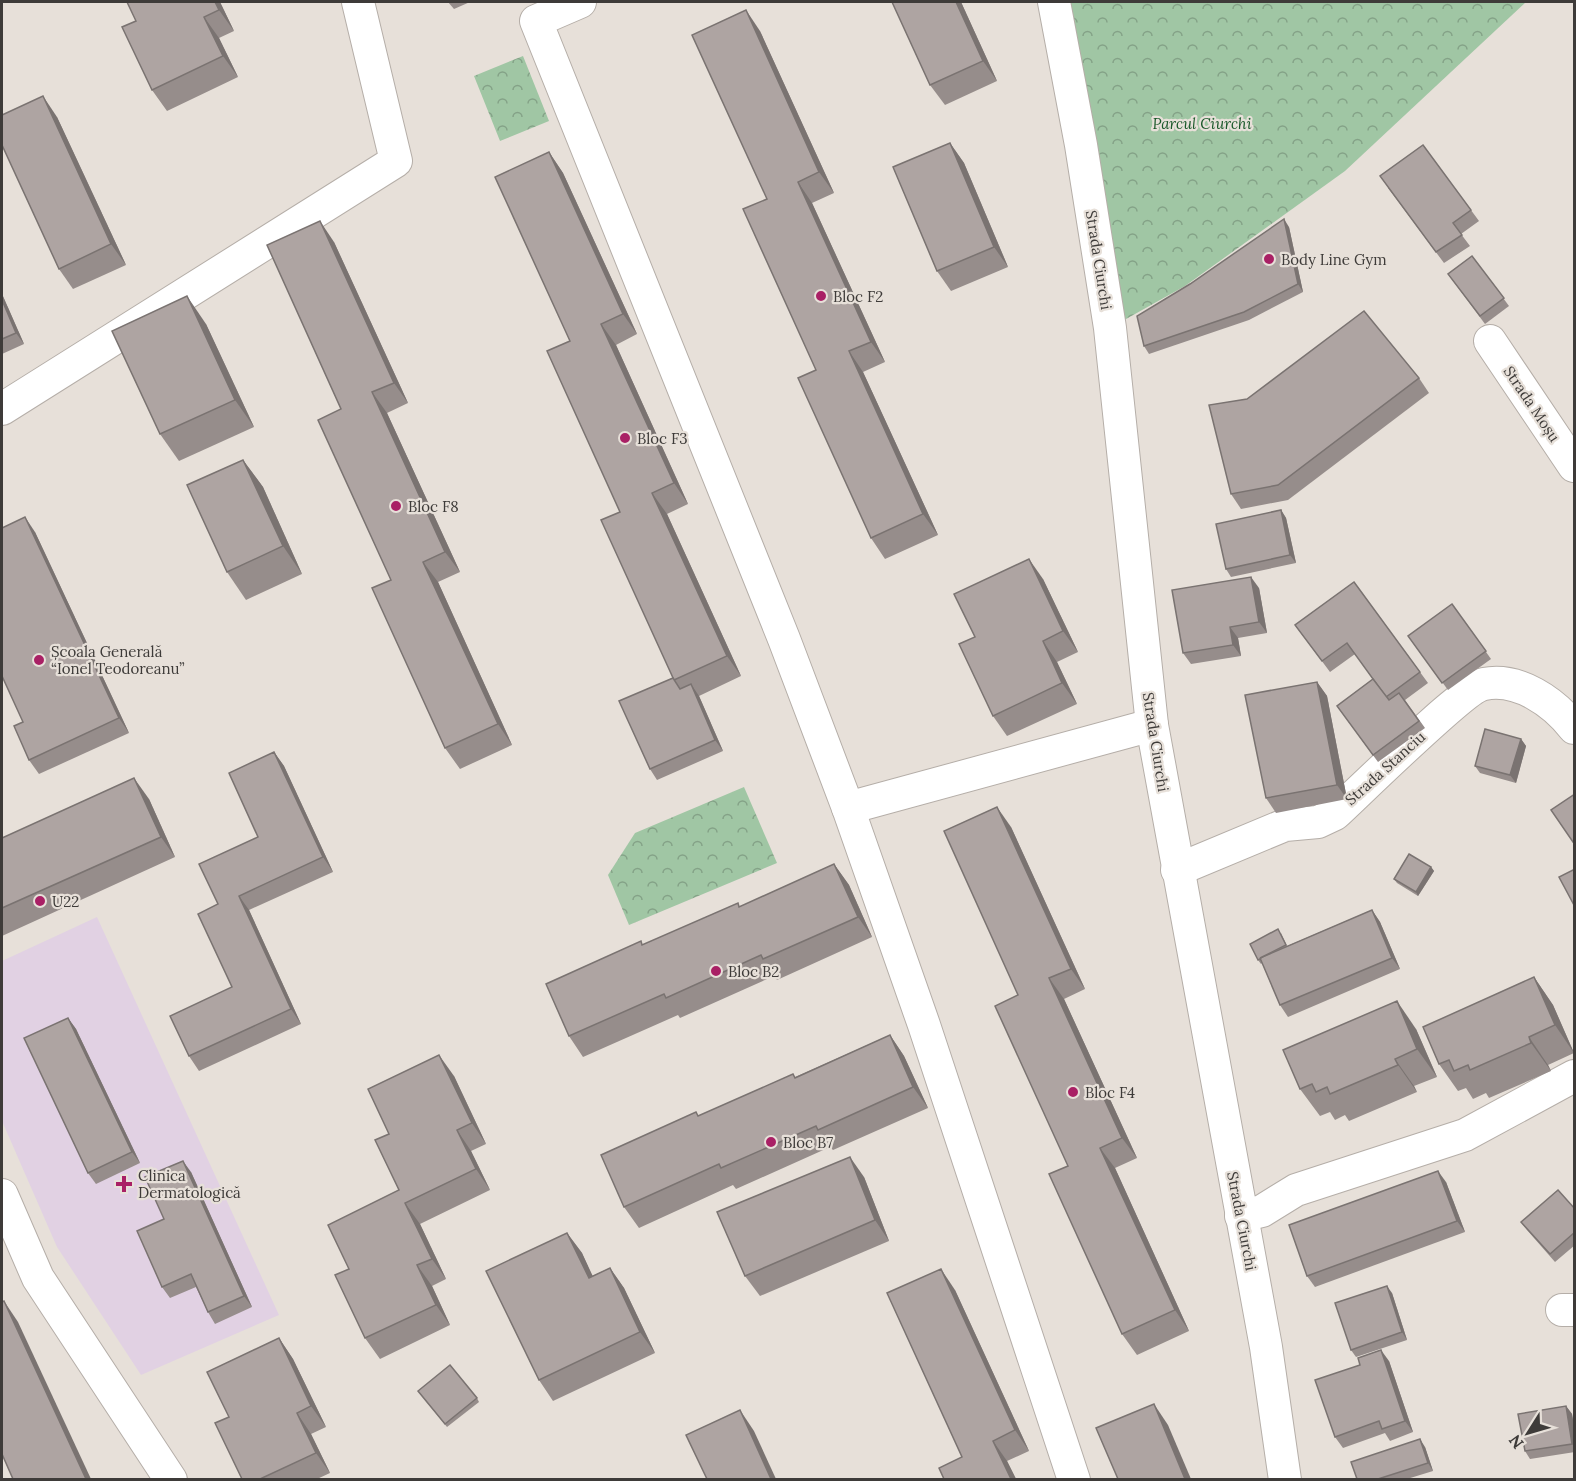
<svg xmlns="http://www.w3.org/2000/svg" width="1576" height="1481" font-family="Lora,serif">
	<defs>
		<pattern id="park-crowns" width="20" height="18" patternUnits="userSpaceOnUse" patternTransform="scale(1.5)"><rect width="20" height="18" fill="#a0c6a4"/><path d="M2 6a3 3 0 1 1 6 0M12 15a3 3 0 1 1 6 0" fill="none" stroke="#84a287"/></pattern>
	</defs>
	<rect width="100%" height="100%" fill="#e7e0d9"/>
	<polygon fill="#e1d1e3" points="97,917 279,1315 141,1375 57,1247 2,1121 2,961"/>
	<g fill="url(#park-crowns)">
		<polygon points="1054,2 1526,2 1345,171 1185,286 1110,328"/>
		<polygon points="523,56 549,121 500,141 474,76"/>
		<polygon points="744,787 777,863 629,925 608,875 635,833"/>
	</g>
	<g fill="none" stroke-linecap="round" stroke-linejoin="round">
		<defs>
			<g id="minor">
				<polyline points="580,2 536,21 784,639 848,808 924,1025 1074,1480"/>
				<polyline points="1054,2 1081,145 1110,328 1152,725 1266,1347 1285,1480"/>
				<polyline points="1490,341 1574,466"/>
				<polyline points="2,409 396,161 358,2"/>
				<polyline points="848,808 1152,725"/>
				<path d="M1177,870l108,-45 33,-3 17,-8c23,-21 129,-126 149,-130 34,-7 70,18 90,44"/>
				<polyline points="2,1195 38,1278 171,1480"/>
				<polyline points="1241,1216 1262,1211 1296,1190 1465,1135 1574,1076"/>
				<polyline points="1562,1310 1574,1310"/>
			</g>
		</defs>
		<use href="#minor" stroke="#b5aea8" stroke-width="34"/>
		<use href="#minor" stroke="#fff" stroke-width="32"/>
	</g>
	<g fill="#968d8b">
		<polygon points="220,2 234,31 219,38 238,77 167,111 152,90 136,21"/>
		<polygon points="448,2 470,2 454,9"/>
		<polygon points="961,2 997,81 945,105 930,85"/>
		<polygon points="760,31 834,193 812,203 885,362 863,372 938,535 885,559 871,538 816,370"/>
		<polygon points="57,117 126,265 73,289 59,269"/>
		<polygon points="950,143 964,163 1008,267 951,291 937,271"/>
		<polygon points="1423,145 1479,221 1461,234 1470,246 1444,263 1388,188"/>
		<polygon points="549,152 563,173 637,334 616,345 688,504 667,514 741,676 699,696 723,751 657,780 650,769 673,678 620,512 570,341"/>
		<polygon points="1289,227 1303,292 1249,320 1149,354 1144,346 1190,284"/>
		<polygon points="334,242 408,403 387,413 460,572 438,582 512,745 460,769 445,748 391,580 341,409"/>
		<polygon points="1472,256 1509,306 1485,324 1448,274"/>
		<polygon points="2,294 24,344 2,354"/>
		<polygon points="206,324 254,427 179,461 160,434"/>
		<polygon points="1419,378 1429,393 1288,500 1241,509 1231,494 1247,399"/>
		<polygon points="243,460 263,487 302,574 246,600 227,572"/>
		<polygon points="1281,510 1286,518 1296,563 1231,577 1226,569"/>
		<polygon points="35,532 129,733 39,774 29,760 23,722"/>
		<polygon points="1043,579 1078,652 1057,662 1077,704 1007,736 993,716 975,637"/>
		<polygon points="1354,582 1428,683 1405,700 1425,728 1378,762 1337,706 1373,679 1355,654 1330,672 1295,625"/>
		<polygon points="1259,588 1267,633 1238,638 1241,656 1191,664 1183,653"/>
		<polygon points="1452,604 1491,659 1448,690 1408,636"/>
		<polygon points="1317,682 1327,696 1347,799 1276,813 1266,798"/>
		<polygon points="1521,739 1526,746 1516,783 1480,773 1475,766"/>
		<polygon points="274,752 284,766 333,872 249,910 301,1024 199,1071 189,1056 232,987 218,904 258,837"/>
		<polygon points="149,799 175,857 2,936 2,838"/>
		<polygon points="1011,827 1085,989 1064,999 1137,1158 1115,1168 1189,1331 1137,1355 1122,1334 1068,1166 1018,995"/>
		<polygon points="834,864 849,885 872,937 777,980 774,976 680,1018 678,1015 583,1057 569,1036 643,945 740,907"/>
		<polygon points="1431,867 1434,871 1418,896 1397,883 1394,879"/>
		<polygon points="1372,910 1380,922 1400,969 1288,1017 1280,1005 1262,963 1261,964 1258,960 1281,933 1287,946"/>
		<polygon points="1534,977 1553,1005 1574,1053 1548,1065 1551,1071 1489,1098 1486,1093 1473,1099 1466,1088 1458,1091 1439,1064"/>
		<polygon points="68,1018 76,1029 140,1163 96,1184 88,1173"/>
		<polygon points="1416,1029 1437,1077 1414,1086 1417,1092 1349,1121 1345,1115 1335,1120 1330,1112 1320,1116 1300,1089"/>
		<polygon points="890,1035 904,1056 928,1108 833,1150 830,1147 736,1189 733,1185 639,1228 624,1207 699,1116 793,1074 795,1077"/>
		<polygon points="454,1076 486,1144 471,1151 490,1190 420,1224 446,1279 432,1286 450,1325 380,1359 365,1338 349,1269 399,1190 389,1134"/>
		<polygon points="191,1172 252,1307 215,1324 208,1312 196,1287 170,1298 162,1287 164,1219"/>
		<polygon points="864,1177 889,1241 760,1296 745,1276"/>
		<polygon points="1446,1182 1465,1232 1315,1287 1307,1276"/>
		<polygon points="1575,1209 1575,1245 1555,1262 1527,1230 1521,1222"/>
		<polygon points="567,1233 582,1253 592,1276 610,1268 624,1288 655,1353 553,1401 539,1380"/>
		<polygon points="955,1290 1029,1451 1007,1461 1016,1479 944,1479 962,1457"/>
		<polygon points="1392,1293 1407,1340 1356,1357 1351,1350"/>
		<polygon points="279,1338 293,1359 326,1427 311,1434 330,1473 317,1479 242,1479 229,1417"/>
		<polygon points="1389,1361 1413,1432 1390,1441 1385,1433 1343,1448 1335,1437"/>
		<polygon points="418,1391 477,1398 479,1402 447,1427"/>
		<polygon points="1566,1406 1572,1414 1575,1432 1575,1452 1530,1459 1525,1451"/>
		<polygon points="1425,1447 1433,1471 1407,1479 1357,1479"/>
	</g>
	<g fill="#7a7371">
		<polygon points="215,2 220,2 234,31 219,10"/>
		<polygon points="956,2 961,2 997,81 983,61"/>
		<polygon points="746,10 760,31 834,193 819,172"/>
		<polygon points="204,17 219,38 238,77 223,56"/>
		<polygon points="43,96 57,117 126,265 111,244"/>
		<polygon points="950,143 964,163 1008,267 994,247"/>
		<polygon points="549,152 563,173 637,334 623,314"/>
		<polygon points="798,182 812,203 885,362 871,342"/>
		<polygon points="1284,219 1289,227 1303,292 1298,284"/>
		<polygon points="320,221 334,242 408,403 394,383"/>
		<polygon points="2,294 24,344 16,333 2,300"/>
		<polygon points="187,296 206,324 254,427 235,400"/>
		<polygon points="601,324 616,345 688,504 674,483"/>
		<polygon points="849,351 863,372 938,535 923,514"/>
		<polygon points="372,392 387,413 460,572 445,552"/>
		<polygon points="243,460 263,487 302,574 283,546"/>
		<polygon points="652,493 667,514 741,676 727,656"/>
		<polygon points="1281,510 1286,518 1296,563 1290,555"/>
		<polygon points="25,517 35,532 129,733 119,718"/>
		<polygon points="1029,559 1043,579 1078,652 1063,631"/>
		<polygon points="423,562 438,582 512,745 498,724"/>
		<polygon points="1251,577 1259,588 1267,633 1259,622"/>
		<polygon points="1230,627 1238,638 1241,656 1233,645"/>
		<polygon points="1043,641 1057,662 1077,704 1062,683"/>
		<polygon points="1317,682 1327,696 1347,799 1337,785"/>
		<polygon points="691,684 699,696 723,751 715,740"/>
		<polygon points="1521,739 1526,746 1516,783 1510,775"/>
		<polygon points="274,752 284,766 333,872 323,857"/>
		<polygon points="134,778 149,799 175,857 161,837"/>
		<polygon points="997,807 1011,827 1085,989 1071,969"/>
		<polygon points="834,864 849,885 872,937 858,917"/>
		<polygon points="1431,867 1434,871 1418,896 1416,892"/>
		<polygon points="239,896 249,910 301,1024 291,1009"/>
		<polygon points="1372,910 1380,922 1400,969 1392,958"/>
		<polygon points="1534,977 1553,1005 1574,1053 1555,1025"/>
		<polygon points="1049,978 1064,999 1137,1158 1122,1138"/>
		<polygon points="1397,1001 1416,1029 1437,1077 1417,1049"/>
		<polygon points="68,1018 76,1029 140,1163 132,1152"/>
		<polygon points="890,1035 904,1056 928,1108 913,1087"/>
		<polygon points="1529,1037 1548,1065 1551,1071 1531,1043"/>
		<polygon points="439,1055 454,1076 486,1144 472,1123"/>
		<polygon points="1395,1059 1414,1086 1417,1092 1398,1065"/>
		<polygon points="457,1130 471,1151 490,1190 476,1169"/>
		<polygon points="1100,1148 1115,1168 1189,1331 1175,1310"/>
		<polygon points="850,1157 864,1177 889,1241 875,1220"/>
		<polygon points="183,1161 191,1172 252,1307 244,1296"/>
		<polygon points="1438,1171 1446,1182 1465,1232 1457,1221"/>
		<polygon points="405,1203 420,1224 446,1279 432,1259"/>
		<polygon points="567,1233 582,1253 603,1298 589,1278"/>
		<polygon points="417,1265 432,1286 450,1325 436,1305"/>
		<polygon points="610,1268 624,1288 655,1353 640,1332"/>
		<polygon points="941,1269 955,1290 1029,1451 1015,1430"/>
		<polygon points="1387,1286 1392,1293 1407,1340 1402,1332"/>
		<polygon points="4,1301 18,1322 91,1479 86,1479"/>
		<polygon points="279,1338 293,1359 326,1427 311,1406"/>
		<polygon points="1381,1350 1389,1361 1413,1432 1405,1421"/>
		<polygon points="1154,1404 1168,1425 1191,1479 1185,1479"/>
		<polygon points="1566,1406 1572,1414 1575,1432 1575,1447 1572,1444"/>
		<polygon points="740,1410 754,1431 776,1479 771,1479"/>
		<polygon points="297,1413 311,1434 330,1473 316,1453"/>
		<polygon points="1420,1439 1425,1447 1433,1471 1428,1463"/>
		<polygon points="993,1441 1007,1461 1016,1479 1011,1479"/>
	</g>
	<g fill="#aea4a2" stroke="#7a7371" stroke-width="1.5">
		<polygon points="127,2 215,2 219,10 204,17 223,56 152,90 122,27 136,21"/>
		<polygon points="892,2 956,2 983,61 930,85"/>
		<polygon points="746,10 819,172 798,182 871,342 849,351 923,514 871,538 798,378 816,370 743,209 767,199 692,35"/>
		<polygon points="43,96 111,244 59,269 2,145 2,115"/>
		<polygon points="950,143 994,247 937,271 893,167"/>
		<polygon points="1423,145 1471,210 1453,223 1462,235 1436,252 1380,176"/>
		<polygon points="549,152 623,314 601,324 674,483 652,493 727,656 674,680 601,520 620,512 547,351 570,341 495,177"/>
		<polygon points="1284,219 1298,284 1244,312 1144,346 1137,316 1190,284"/>
		<polygon points="320,221 394,383 372,392 445,552 423,562 498,724 445,748 372,588 391,580 318,420 341,409 267,245"/>
		<polygon points="1472,256 1504,298 1480,316 1448,274"/>
		<polygon points="187,296 235,400 160,434 112,331"/>
		<polygon points="2,300 16,333 2,339"/>
		<polygon points="1364,311 1419,378 1278,485 1231,494 1209,405 1247,399"/>
		<polygon points="243,460 283,546 227,572 187,485"/>
		<polygon points="1281,510 1290,555 1226,569 1216,524"/>
		<polygon points="25,517 119,718 29,760 14,726 23,722 2,676 2,528"/>
		<polygon points="1029,559 1063,631 1043,641 1062,683 993,716 959,644 975,637 954,594"/>
		<polygon points="1251,577 1259,622 1230,627 1233,645 1183,653 1172,590"/>
		<polygon points="1354,582 1420,672 1386,697 1347,643 1322,661 1295,625"/>
		<polygon points="1452,604 1486,651 1442,683 1408,636"/>
		<polygon points="673,678 680,689 691,684 715,740 650,769 619,701"/>
		<polygon points="1373,679 1389,700 1399,693 1419,721 1373,755 1337,706"/>
		<polygon points="1317,682 1337,785 1266,798 1245,695"/>
		<polygon points="1485,729 1521,739 1510,775 1475,766"/>
		<polygon points="274,752 323,857 239,896 291,1009 189,1056 170,1016 232,987 198,914 218,904 199,864 258,837 229,773"/>
		<polygon points="134,778 161,837 2,908 2,838"/>
		<polygon points="1575,794 1575,841 1573,842 1551,810"/>
		<polygon points="997,807 1071,969 1049,978 1122,1138 1100,1148 1175,1310 1122,1334 1049,1174 1068,1166 995,1006 1018,995 944,831"/>
		<polygon points="1409,854 1431,867 1416,892 1394,879"/>
		<polygon points="834,864 858,917 763,959 761,955 666,998 664,994 569,1036 546,984 641,941 642,945 738,903 739,907"/>
		<polygon points="1575,869 1575,907 1559,877"/>
		<polygon points="1372,910 1392,958 1280,1005 1260,958"/>
		<polygon points="1278,929 1286,945 1260,958 1261,958 1258,960 1250,944"/>
		<polygon points="1534,977 1555,1025 1529,1037 1531,1043 1470,1070 1468,1065 1454,1071 1449,1060 1439,1064 1423,1027"/>
		<polygon points="1397,1001 1417,1049 1395,1059 1398,1065 1330,1094 1327,1087 1316,1092 1312,1084 1300,1089 1283,1050"/>
		<polygon points="68,1018 132,1152 88,1173 24,1038"/>
		<polygon points="890,1035 913,1087 818,1130 816,1126 721,1168 719,1164 624,1207 601,1155 696,1112 698,1116 793,1074 795,1078"/>
		<polygon points="439,1055 472,1123 457,1130 476,1169 405,1203 432,1259 417,1265 436,1305 365,1338 335,1275 349,1269 328,1225 399,1190 375,1140 389,1134 368,1089"/>
		<polygon points="850,1157 875,1220 745,1276 717,1212"/>
		<polygon points="183,1161 244,1296 208,1312 191,1274 162,1287 137,1231 164,1219 145,1177"/>
		<polygon points="1438,1171 1457,1221 1307,1276 1289,1225"/>
		<polygon points="1558,1190 1575,1209 1575,1232 1550,1254 1521,1222"/>
		<polygon points="567,1233 589,1278 610,1268 640,1332 539,1380 486,1271"/>
		<polygon points="941,1269 1015,1430 993,1441 1011,1479 944,1479 939,1468 962,1457 887,1293"/>
		<polygon points="1387,1286 1402,1332 1351,1350 1335,1303"/>
		<polygon points="4,1301 86,1479 13,1479 2,1454 2,1302"/>
		<polygon points="279,1338 311,1406 297,1413 316,1453 260,1479 242,1479 215,1423 229,1417 207,1372"/>
		<polygon points="1381,1350 1405,1421 1382,1429 1379,1421 1335,1437 1315,1380 1360,1365 1358,1358"/>
		<polygon points="450,1365 477,1398 445,1424 418,1391"/>
		<polygon points="1154,1404 1185,1479 1118,1479 1096,1428"/>
		<polygon points="1566,1406 1572,1444 1525,1451 1518,1414"/>
		<polygon points="740,1410 771,1479 707,1479 686,1435"/>
		<polygon points="1420,1439 1428,1463 1378,1479 1357,1479 1351,1462"/>
	</g>
	<g fill="#a92065" stroke="#e7e0d9" stroke-width="2">
		<circle cx="1269" cy="259" r="6"/>
		<circle cx="821" cy="296" r="6"/>
		<circle cx="625" cy="438" r="6"/>
		<circle cx="396" cy="506" r="6"/>
		<circle cx="39" cy="660" r="6"/>
		<circle cx="40" cy="901" r="6"/>
		<circle cx="716" cy="971" r="6"/>
		<circle cx="1073" cy="1092" r="6"/>
		<circle cx="771" cy="1142" r="6"/>
		<path d="M121 1175h6v6h6v6h-6v6h-6v-6h-6v-6h6z"/>
	</g>
	<g text-anchor="middle" dominant-baseline="central" stroke-width="4.5" stroke-linejoin="round" paint-order="stroke">
		<g font-size="15" font-style="italic" fill="#195829" stroke="#e7e0d9">
			<text x="1202" y="123">Parcul Ciurchi</text>
		</g>
		<g font-size="15" fill="#3e3b39" stroke="#e7e0d9" text-anchor="start">
			<text x="1281" y="259">Body Line Gym</text>
			<text x="833" y="296">Bloc F2</text>
			<text x="637" y="438">Bloc F3</text>
			<text x="408" y="506">Bloc F8</text>
			<text x="51" y="651">Școala Generală<tspan x="51" dy="17">“Ionel Teodoreanu”</tspan></text>
			<text x="52" y="901">U22</text>
			<text x="728" y="971">Bloc B2</text>
			<text x="1085" y="1092">Bloc F4</text>
			<text x="783" y="1142">Bloc B7</text>
			<text x="138" y="1175">Clinica<tspan x="138" dy="17">Dermatologică</tspan></text>
		</g>
		<g font-size="15" fill="#3e3b39" stroke="#e7e0d9">
			<text transform="translate(1099 260) rotate(81)">Strada Ciurchi</text>
			<text transform="translate(1532 404) rotate(56)">Strada Moșu</text>
			<text transform="translate(1156 742) rotate(81)">Strada Ciurchi</text>
			<text transform="translate(1385 768) rotate(-42)">Strada Stanciu</text>
			<text transform="translate(1242 1221) rotate(79)">Strada Ciurchi</text>
		</g>
	</g>
	<rect width="1576" height="1481" fill="none" stroke="#3e3b39" stroke-width="6"/>
	<g transform="translate(1528 1433) rotate(233)" stroke="#e7e0d9" stroke-width="4.5" paint-order="stroke">
	<path d="M0-4.5L10 22L0 15L-10 22Z" fill="#3e3b39"/>
	<text y="-9" font-size="16" font-weight="bold" text-anchor="middle" fill="#3e3b39">N</text>
	</g>
</svg>
